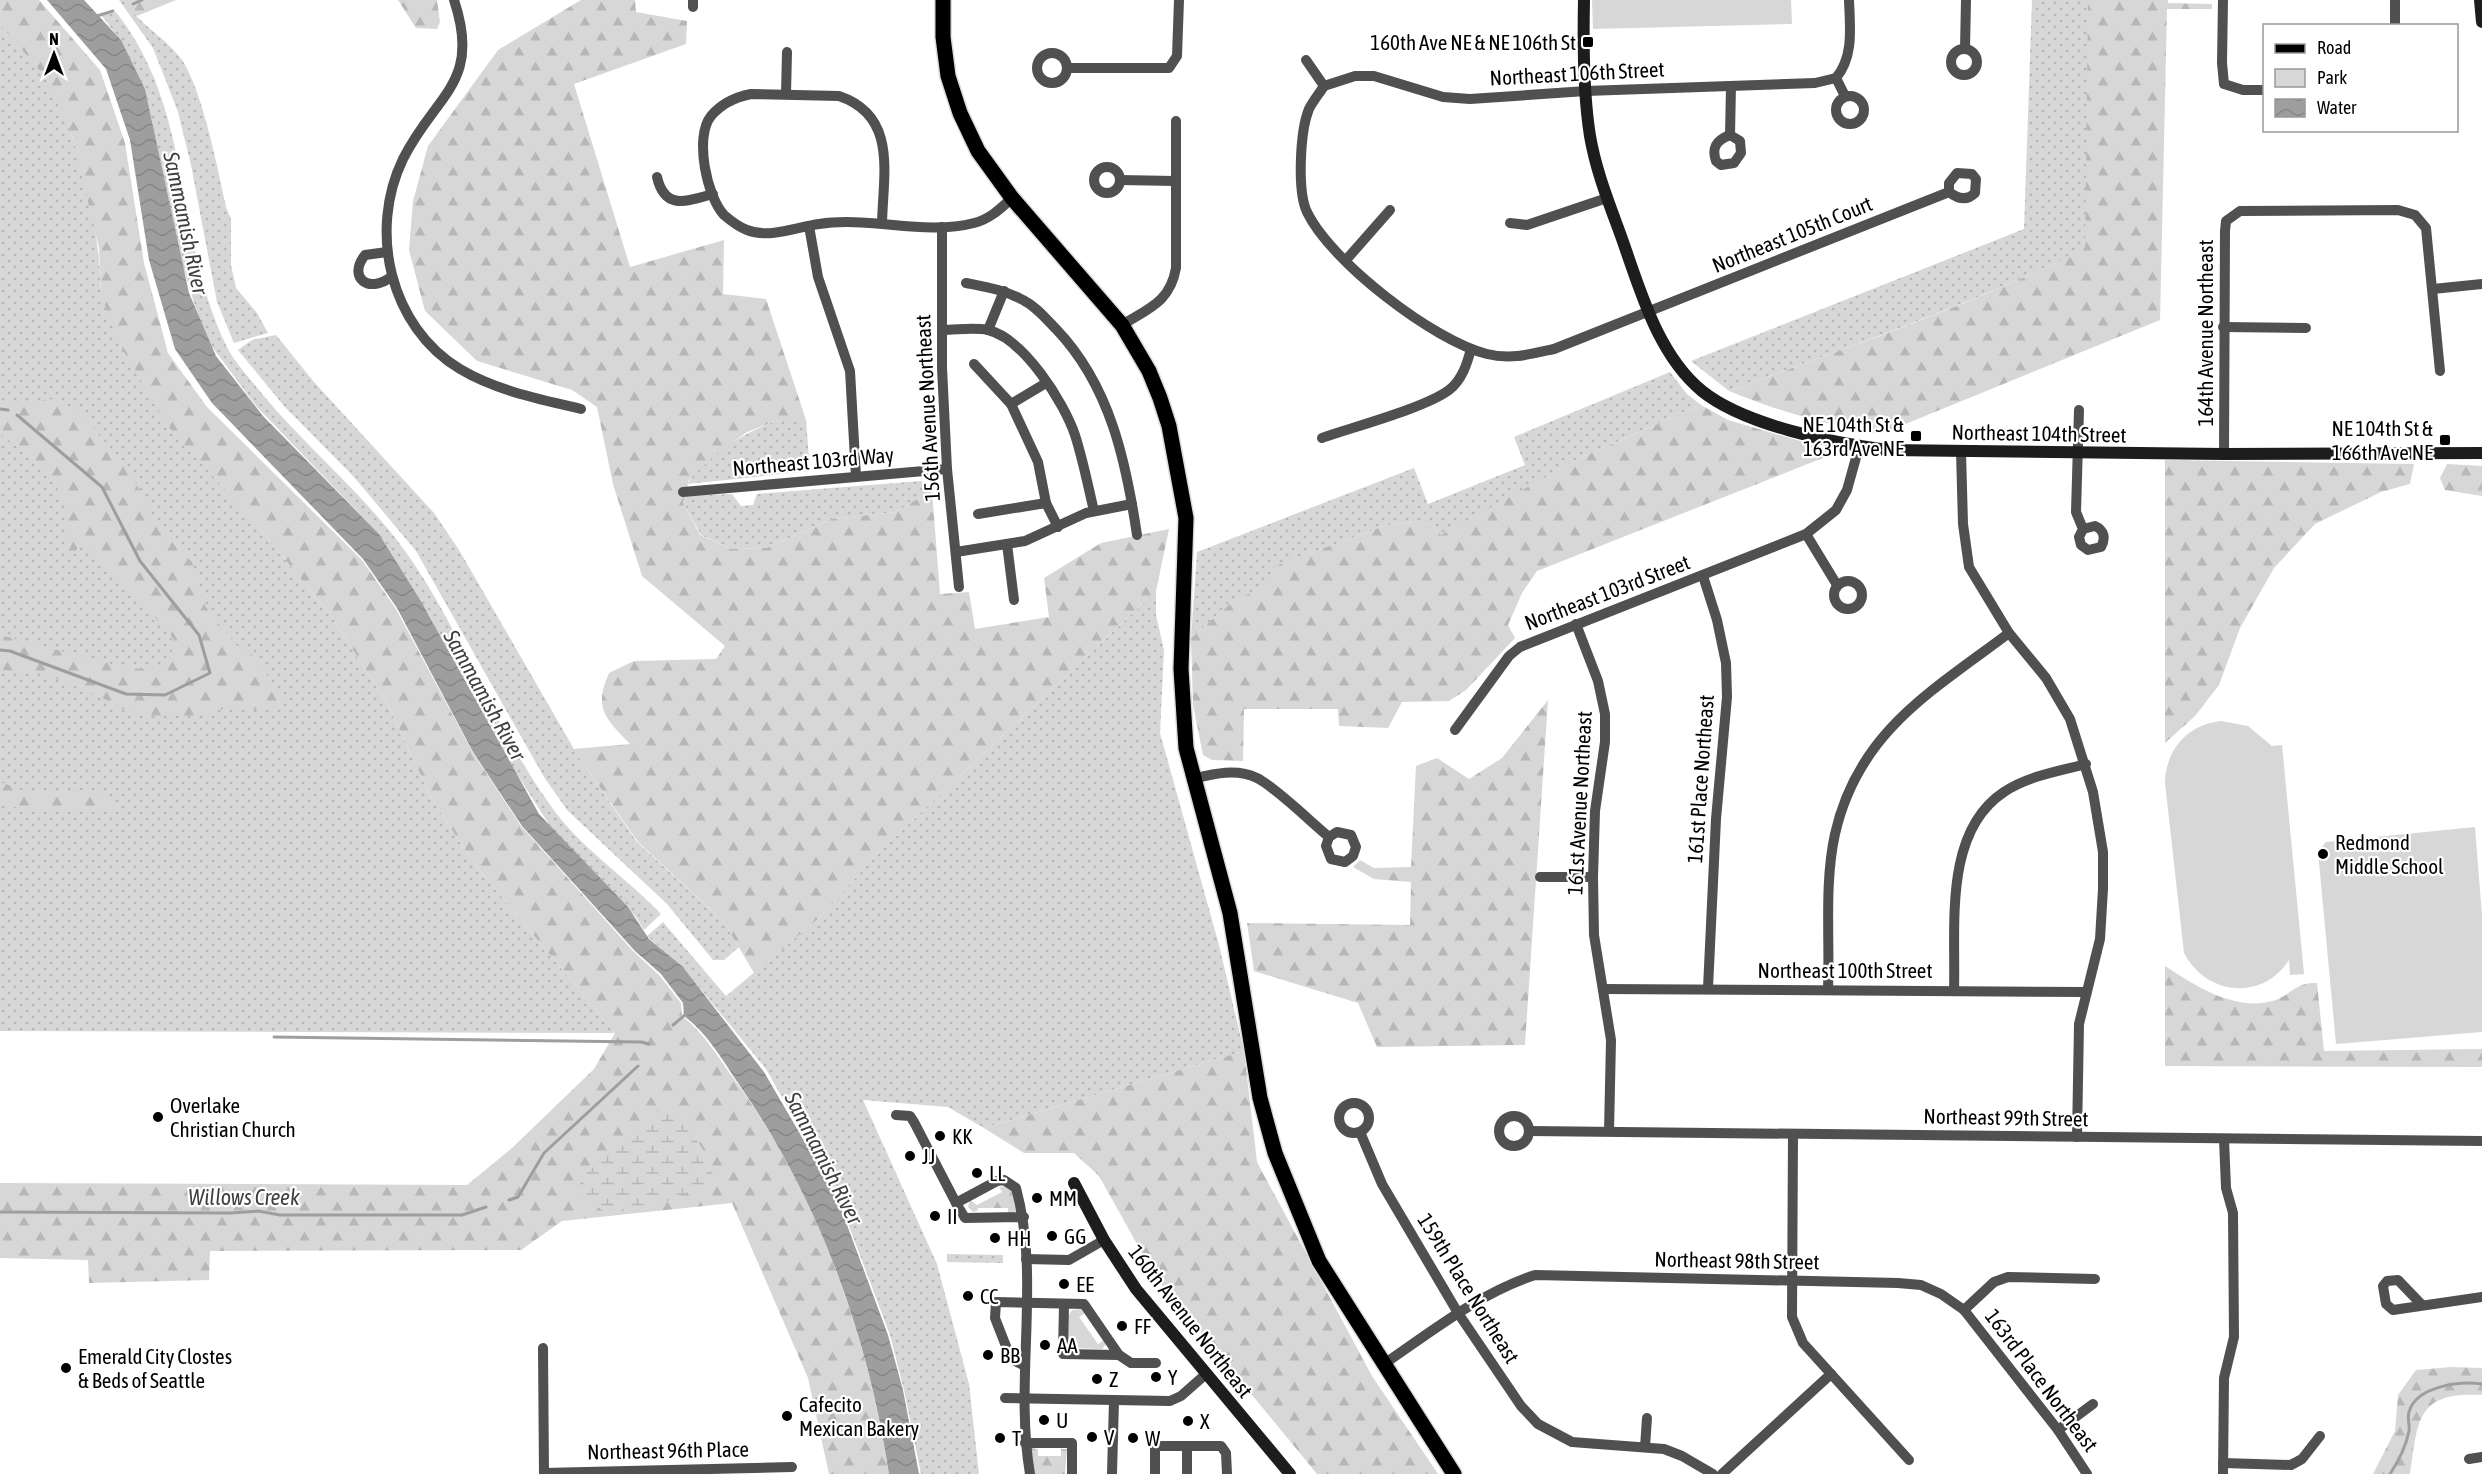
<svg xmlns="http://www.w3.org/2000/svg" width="2482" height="1474" font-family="'Asap Condensed',sans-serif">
	<defs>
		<pattern id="grass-dots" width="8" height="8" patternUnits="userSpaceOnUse" patternTransform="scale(1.5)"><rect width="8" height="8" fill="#d7d7d7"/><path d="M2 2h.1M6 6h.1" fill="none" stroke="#b7b7b7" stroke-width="1.8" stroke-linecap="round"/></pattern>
		<pattern id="forest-firs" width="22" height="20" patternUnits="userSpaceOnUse" patternTransform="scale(1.5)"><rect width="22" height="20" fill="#d7d7d7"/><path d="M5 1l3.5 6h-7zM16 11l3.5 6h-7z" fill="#b7b7b7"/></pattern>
		<pattern id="wetland-marsh" width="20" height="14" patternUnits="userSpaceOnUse" patternTransform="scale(1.5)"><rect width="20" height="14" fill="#d7d7d7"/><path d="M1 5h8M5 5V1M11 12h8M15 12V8" fill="none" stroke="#b7b7b7"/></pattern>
		<pattern id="water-waves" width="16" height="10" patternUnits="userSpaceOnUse" patternTransform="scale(1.5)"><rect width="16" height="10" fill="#9e9e9e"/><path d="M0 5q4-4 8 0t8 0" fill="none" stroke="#868686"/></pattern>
	</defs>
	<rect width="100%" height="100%" fill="#fff"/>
	<g fill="url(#grass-dots)">
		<path d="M119,0h5c8,18 44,40 58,60 20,29 36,110 44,147l5,12v46l5,23 21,25 11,20 -34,10 -17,-41 -26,-137 -13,-53 -25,-64z"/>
		<path d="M2032,0h57l-3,249c-116,56 -237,98 -357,142l-38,-30 333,-132z"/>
		<path d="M116,12c78,99 58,224 109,331 9,20 25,35 38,52 45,54 101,99 142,156 59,82 90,181 151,262 29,38 72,66 105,101l-17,16 -8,-13 -86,-91 -40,-63 -81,-148 -50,-81 -122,-127 -47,-63 -15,-38 -13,-43 -37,-174 -24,-48 -19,-25z"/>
		<path d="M0,24c15,17 36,36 47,56 35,64 52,142 54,215l160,235 71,87 56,88 44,94 40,62 143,172 -615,-2z"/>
		<polygon points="276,335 314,382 434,513 459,550 578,756 637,842 724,922 739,947 724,960 713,960 667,904 567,810 544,777 416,551 354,477 284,406 238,350 252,340"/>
		<polygon points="1670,372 1687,394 1701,405 1580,458 1441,536 1428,520 1384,526 1276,566 1267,585 1232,602 1191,638 1197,552 1414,468 1428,504 1525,465 1514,437"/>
		<path d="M778,420h28l4,51 -122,13c12,-28 63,-54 90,-64z"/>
		<polygon points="921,481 928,484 929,492 896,512 832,519 766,548 731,549 701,535 683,503 685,496 732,494 741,506 753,505 757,494"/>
		<polygon points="1156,591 1156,615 1164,650 1160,733 1219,945 1244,1051 984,1128 948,1107 863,1100 937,1264 969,1384 979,1474 921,1474 904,1390 890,1335 838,1197 766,1069 685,970 647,936 663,922 726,996 819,918 878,853"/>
		<polygon points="947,1254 1003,1255 1003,1263 947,1262"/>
	</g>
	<g fill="url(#forest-firs)">
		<path d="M0,0h39l61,70 25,73 19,120 24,90 39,54 155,153 34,49 77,144 48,73 112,125 27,25 21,27 1,13c22,17 36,41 52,63 84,115 133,255 155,395h-60l-21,-96 -76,-175 -170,18 -41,29 -311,1 -1,29 -120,3 -1,-23 -88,-2v-75l467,2 45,-37 82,-79 21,-36 -143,-172 -40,-62 -44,-94 -56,-88 -71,-87 -95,-106 -47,-81 -18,-48 -2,-47 -26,-110 -27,-60 -46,-54z"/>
		<polygon points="124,0 176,0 137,16 128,10"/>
		<polygon points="398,0 437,0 440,22 437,29 416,28"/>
		<path d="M581,0h54l1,12 51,9 -1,23 -112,40 56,183 94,-27 -1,54 43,5 40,121h-28l-31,12 -32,23 -26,25 -6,23 17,32 31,14 35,-1 66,-29 64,-7 36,-22 8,104 29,-2 6,37 74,-12 -5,-39 57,-35 68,-14 -13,62 -278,262 -59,65 -65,55 -30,-51 -86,-80 -65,-93 57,-5c-24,-25 -37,-35 -21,-71l25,-12 82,-2 9,-13 -83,-70 -29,-92 -16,-77 -25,-17 -95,-29 -52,-50 -16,-61 4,-49 15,-55 70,-96z"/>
		<path d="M2088,0h80v3l44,1v5h-45l-7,311 -279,114c-52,-8 -103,-23 -152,-43 120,-44 241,-85 356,-142z"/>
		<path d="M0,399l12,5 42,-5 24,12 49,56 35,65 30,30 12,42 8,12 26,31 17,10 18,27 10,7 1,12 -23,7 -34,-2 -34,8h-41l-29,-7 -26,-14 -55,-22 -42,-3v-35l123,32 26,3 21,-10 4,-21c-26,-33 -62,-59 -85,-94l-10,-2 -4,11h-9l2,-42 -16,-36 -52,-43z"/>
		<polygon points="1701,405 1728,420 1838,452 1537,571 1522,593 1508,625 1515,638 1466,690 1449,701 1402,702 1388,728 1339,726 1338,709 1244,709 1243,761 1212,760 1203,755 1193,705 1191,638 1232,602 1266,585 1275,566 1384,526 1428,520 1441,535 1580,458"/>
		<polygon points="2165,460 2414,464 2410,484 2381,492 2315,524 2274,568 2240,628 2219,685 2195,716 2165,743"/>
		<polygon points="2447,464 2482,466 2482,496 2445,490 2440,478"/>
		<polygon points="1548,700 1525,1045 1377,1047 1358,1003 1254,971 1247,923 1410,925 1411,882 1374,879 1353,867 1360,860 1374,868 1411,867 1416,766 1437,758 1469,779 1502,758"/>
		<path d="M0,782l30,11 56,-3 28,8 3,7 -8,7c-12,0 -93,-3 -98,-6 -4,-2 -7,-6 -11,-8z"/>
		<path d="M2165,966c31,20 71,47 111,34 17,-7 20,-18 41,-17l7,68 158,-2v18l-317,-1z"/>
		<polygon points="1244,1051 1257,1162 1372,1376 1438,1474 1317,1474 1156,1278 1099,1176 1074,1153 1024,1153 984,1128"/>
		<polygon points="1006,1186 1011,1188 1016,1212 1008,1214 1008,1208 978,1208 977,1211 973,1212 968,1207 970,1200 977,1205 1002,1192 999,1187"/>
		<path d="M2452,1367l30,1v27c-66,-4 -64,26 -72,79h-37l22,-43 3,-36 18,-25z"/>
		<polygon points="1031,1448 1038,1449 1038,1456 1061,1456 1061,1449 1067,1449 1065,1474 1033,1474"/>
	</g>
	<path fill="url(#wetland-marsh)" d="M662,1106c22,17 51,46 51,75l-66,29 -42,2 -29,-20 8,-17z"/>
	<g fill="#d7d7d7">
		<polygon points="1592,0 1791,0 1792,24 1593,29"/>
		<path d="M2221,721l27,5 24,20 10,-1 22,229 -14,1 -1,-15c-27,42 -83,35 -105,-7l-19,-170c1,-34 22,-58 56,-62z"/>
		<polygon points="2475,827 2482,916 2482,1032 2336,1044 2318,852 2326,842"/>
		<polygon points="1082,1309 1085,1313 1079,1317 1098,1344 1104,1340 1106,1344 1102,1349 1068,1348 1067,1318 1072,1310"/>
	</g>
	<path fill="url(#water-waves)" d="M47,0h37l37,40 24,49 44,204 27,63 47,60 116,118 43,69 117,211 89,93 21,32 34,28 81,105 46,79 27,47 51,137 15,55 16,84h-30c-21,-139 -70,-275 -151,-391 -16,-24 -31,-50 -54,-67l-1,-13 -22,-29 -26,-23 -113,-125 -49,-74 -76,-144 -34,-49 -151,-156 -37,-54 -26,-89 -19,-120 -24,-71z"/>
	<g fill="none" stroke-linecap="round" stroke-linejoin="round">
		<g stroke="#9e9e9e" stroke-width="3">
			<polyline points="133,4 142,0"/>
			<polyline points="97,16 113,11"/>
			<polyline points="0,409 8,410"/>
			<polyline points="0,650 10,651 126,694 165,695 210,673 199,635 140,561 102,487 17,415"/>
			<polyline points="673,1025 686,1014"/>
			<polyline points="274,1037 641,1042 649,1044"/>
			<polyline points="509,1200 518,1197 544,1153 638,1066"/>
			<polyline points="0,1212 231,1213 258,1211 280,1215 462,1215 486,1207"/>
			<path d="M2390,1474c8,-12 16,-28 19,-43 1,-6 -2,-13 0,-19 7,-26 51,-31 73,-28"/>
		</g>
		<defs>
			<polyline id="primary" points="943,0 943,37 948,76 960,113 978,151 1012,198 1122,325 1149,371 1160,398 1169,426 1186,518 1181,669 1186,748 1230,913 1260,1098 1275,1153 1319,1261 1454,1474"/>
		</defs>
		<use href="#primary" stroke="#dbdbdb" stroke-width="18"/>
		<g stroke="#505050" stroke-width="10">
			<path d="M454,0c28,84 -19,94 -51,159 -35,72 -13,168 57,210 37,22 80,30 121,40"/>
			<polyline points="693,0 693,7"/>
			<polyline points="2223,0 2222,63 2224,84 2243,90 2264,90"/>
			<polyline points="2395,26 2395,0"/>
			<circle cx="1964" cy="62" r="13"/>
			<polyline points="1965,49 1966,0"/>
			<circle cx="1052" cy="68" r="15"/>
			<polyline points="1306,60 1324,86"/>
			<polyline points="1067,68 1169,68 1177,56 1179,0"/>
			<path d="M1324,86c-5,8 -11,15 -15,23 -9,22 -12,82 -2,103 24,50 127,129 180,142 24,6 44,0 67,-5l395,-157c9,7 18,9 26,1l1,-14 -4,-5 -15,-1 -8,10v9"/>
			<polyline points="1324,86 1355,76 1374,76 1443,97 1470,99 1586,91 1815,83 1836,78"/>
			<polyline points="786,94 787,52"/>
			<path d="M1845,96l-9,-18c18,-22 14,-50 13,-78"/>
			<circle cx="1850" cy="110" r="14"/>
			<path d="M1730,135l10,6 1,12 -7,10 -13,2 -5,-4c-5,-14 1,-21 14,-26l1,-49"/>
			<circle cx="1107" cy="180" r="13"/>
			<path d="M657,177c8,34 30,24 56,17"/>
			<polyline points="1120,180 1175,181"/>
			<polyline points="1510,223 1527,225 1607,198"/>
			<path d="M882,224c1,-50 16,-108 -43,-128l-88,-2c-15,3 -30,10 -40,22 -17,21 -4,81 13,99 7,6 15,12 23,15 22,9 50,-3 72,-6 51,-8 105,12 155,-1 16,-4 26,-14 38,-25"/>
			<polyline points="809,226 818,277 850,371 856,477"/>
			<polyline points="942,227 942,368 947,469 959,587"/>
			<path d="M387,252l-22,3c-18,23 4,39 26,22"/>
			<polyline points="1346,260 1390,210"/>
			<path d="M966,283c20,4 39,7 57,17 14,7 23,19 34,30 53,56 69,131 80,205"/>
			<polyline points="2433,289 2482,284"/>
			<path d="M1122,325c27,-17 48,-23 54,-57v-147"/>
			<polyline points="2223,327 2306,328"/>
			<path d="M942,330c15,0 32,-3 46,0 35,8 76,72 87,105 8,25 13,51 19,76"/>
			<polyline points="988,330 1004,291"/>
			<polyline points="974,364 1011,404 1038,462 1046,503"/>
			<polyline points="1011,404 1046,383"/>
			<path d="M2079,410l-3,102 7,17 12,-3c9,4 11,12 6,21l-13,3 -7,-5 -2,-8 4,-8"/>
			<path d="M1322,438c31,-11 103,-30 127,-48 13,-10 18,-26 22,-41"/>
			<polyline points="1961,452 1963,524 1969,567 2009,633 2046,678 2070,719 2093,792 2103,852 2103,889 2100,939 2079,1024 2077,1137"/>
			<polyline points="2224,454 2225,231 2226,221 2240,211 2398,210 2415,215 2426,228 2440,371"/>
			<polyline points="683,492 947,469"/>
			<polyline points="978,514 1046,503 1058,527"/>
			<polyline points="1806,534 1837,585"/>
			<polyline points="1007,544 1014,600"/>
			<polyline points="956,552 1025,541 1086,513 1132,504"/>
			<polyline points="1703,576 1717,620 1726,663 1727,697 1716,819 1708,988"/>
			<circle cx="1848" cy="595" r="14"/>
			<polyline points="1576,624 1598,681 1605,714 1605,742 1595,811 1593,877 1594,935 1611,1040 1609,1131"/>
			<polyline points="1455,730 1509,656 1520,647 1806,534 1836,510 1847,490 1859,447"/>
			<path d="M1192,779c21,-5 44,-11 65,-1 17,8 55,45 72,59l-3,9 5,13 14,3 8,-6 3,-9 -5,-12 -14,-3 -8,5"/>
			<polyline points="1540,877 1593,877"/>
			<polyline points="1603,989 2086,992"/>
			<path d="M1828,989c2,-50 -4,-105 7,-155 23,-102 97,-143 174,-201"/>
			<path d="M1954,990c2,-63 -11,-158 50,-198 24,-16 55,-21 82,-28"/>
			<circle cx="1354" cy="1118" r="15"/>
			<polyline points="896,1115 910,1116 914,1122 956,1203"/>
			<circle cx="1514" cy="1131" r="15"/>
			<polyline points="1529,1131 2482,1141"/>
			<polyline points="1360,1132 1382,1184 1458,1313 1521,1406 1538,1424 1572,1442 1664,1449 1682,1456 1713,1474"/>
			<polyline points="1793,1134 1792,1317 1803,1343 1909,1460"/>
			<path d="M1024,1217l-59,1 -9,-15 41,-22 7,-1 12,8c25,92 -2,192 14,286"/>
			<polyline points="1026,1259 1069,1260 1104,1240"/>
			<polyline points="2421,1304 2398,1280 2387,1281 2383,1286 2386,1304 2393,1310 2482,1297"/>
			<polyline points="1964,1310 1994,1282 2008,1277 2095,1279"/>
			<polyline points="543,1348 544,1474"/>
			<polyline points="1119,1355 1131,1363 1156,1363"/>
			<path d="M1384,1364c48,-33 96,-71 151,-89l363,8 23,2 20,9 23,16 94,120 29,44"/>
			<polyline points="1025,1366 1011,1359 995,1318 996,1302 1084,1304 1119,1355 1063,1354 1064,1304"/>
			<polyline points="1005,1398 1170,1401 1181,1396 1206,1374"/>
			<polyline points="2058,1430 2093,1404"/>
			<polyline points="1025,1443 1072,1443 1072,1474"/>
			<polyline points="1645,1447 1647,1418"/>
			<polyline points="2469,1459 2482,1457"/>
			<polyline points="2223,1463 2291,1465 2302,1459 2320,1436"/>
			<polyline points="544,1473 792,1467"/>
			<polyline points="1112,1474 1114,1400"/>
			<polyline points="1155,1474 1155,1446 1221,1446 1226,1453 1227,1474"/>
			<polyline points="1187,1474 1187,1446"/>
			<polyline points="1722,1474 1831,1374"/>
			<polyline points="2223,1474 2224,1378 2234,1337 2233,1213 2226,1188 2224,1139"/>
		</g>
		<g stroke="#1d1d1d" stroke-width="12">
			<path d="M1584,0c-1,45 -1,92 6,136 6,35 19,67 31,100 19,53 36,118 81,155 42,34 131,52 185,59l337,4 258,-1"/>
			<polyline points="2480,0 2482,22"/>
			<polyline points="1074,1183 1104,1240 1136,1289 1290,1474"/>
		</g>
		<use href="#primary" stroke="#000" stroke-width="15"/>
	</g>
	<g fill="#000" stroke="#fff" stroke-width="2">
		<rect x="1582" y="36" width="12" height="12" rx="3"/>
		<rect x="1910" y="430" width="12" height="12" rx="3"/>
		<rect x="2439" y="434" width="12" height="12" rx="3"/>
		<circle cx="2323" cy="854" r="6"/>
		<circle cx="158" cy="1117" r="6"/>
		<circle cx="940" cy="1136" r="6"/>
		<circle cx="910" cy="1156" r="6"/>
		<circle cx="977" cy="1173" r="6"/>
		<circle cx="1037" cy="1198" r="6"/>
		<circle cx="935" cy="1216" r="6"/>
		<circle cx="1052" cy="1236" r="6"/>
		<circle cx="995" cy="1238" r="6"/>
		<circle cx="1064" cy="1284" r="6"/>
		<circle cx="968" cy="1296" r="6"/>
		<circle cx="1122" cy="1326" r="6"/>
		<circle cx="1045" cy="1345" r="6"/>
		<circle cx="988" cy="1355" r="6"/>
		<circle cx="66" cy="1368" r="6"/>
		<circle cx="1156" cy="1377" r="6"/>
		<circle cx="1097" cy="1379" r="6"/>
		<circle cx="787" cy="1416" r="6"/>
		<circle cx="1044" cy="1420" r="6"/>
		<circle cx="1188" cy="1421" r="6"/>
		<circle cx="1092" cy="1437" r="6"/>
		<circle cx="1000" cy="1438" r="6"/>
		<circle cx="1133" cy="1438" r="6"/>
	</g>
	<g text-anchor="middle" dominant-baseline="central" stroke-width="4.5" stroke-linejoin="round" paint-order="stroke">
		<g font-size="21" fill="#000" stroke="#fff" text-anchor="start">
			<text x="1576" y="42" text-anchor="end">160th Ave NE &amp; NE 106th St</text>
			<text x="1904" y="424" text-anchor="end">NE 104th St &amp;<tspan x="1904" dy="24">163rd Ave NE</tspan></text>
			<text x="2433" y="428" text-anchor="end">NE 104th St &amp;<tspan x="2433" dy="24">166th Ave NE</tspan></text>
			<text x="2335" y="842">Redmond<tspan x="2335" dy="24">Middle School</tspan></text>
			<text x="170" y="1105">Overlake<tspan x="170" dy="24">Christian Church</tspan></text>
			<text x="952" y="1136">KK</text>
			<text x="922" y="1156">JJ</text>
			<text x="989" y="1173">LL</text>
			<text x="1049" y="1198">MM</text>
			<text x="947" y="1216">II</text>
			<text x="1064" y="1236">GG</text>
			<text x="1007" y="1238">HH</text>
			<text x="1076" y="1284">EE</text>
			<text x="980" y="1296">CC</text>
			<text x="1134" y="1326">FF</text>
			<text x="1057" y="1345">AA</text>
			<text x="1000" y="1355">BB</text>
			<text x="78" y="1356">Emerald City Clostes<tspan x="78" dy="24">&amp; Beds of Seattle</tspan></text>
			<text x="1168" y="1377">Y</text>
			<text x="1109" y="1379">Z</text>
			<text x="799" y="1404">Cafecito<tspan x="799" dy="24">Mexican Bakery</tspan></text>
			<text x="1056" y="1420">U</text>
			<text x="1200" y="1421">X</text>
			<text x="1104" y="1437">V</text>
			<text x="1012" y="1438">T</text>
			<text x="1145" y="1438">W</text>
		</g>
		<g font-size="21" fill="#000" stroke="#fff">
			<text transform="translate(1577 73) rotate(-3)">Northeast 106th Street</text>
			<text transform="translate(1792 234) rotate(-22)">Northeast 105th Court</text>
			<text transform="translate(2205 333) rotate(-90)">164th Avenue Northeast</text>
			<text transform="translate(927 408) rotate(-93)">156th Avenue Northeast</text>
			<text transform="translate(2039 433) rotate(1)">Northeast 104th Street</text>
			<text transform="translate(813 461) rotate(-5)">Northeast 103rd Way</text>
			<text transform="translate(1607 592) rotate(-21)">Northeast 103rd Street</text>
			<text transform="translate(1700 779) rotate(-86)">161st Place Northeast</text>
			<text transform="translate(1579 803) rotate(-87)">161st Avenue Northeast</text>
			<text x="1845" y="970">Northeast 100th Street</text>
			<text transform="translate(2006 1117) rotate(1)">Northeast 99th Street</text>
			<text transform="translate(1737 1260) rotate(1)">Northeast 98th Street</text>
			<text transform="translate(1469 1288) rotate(58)">159th Place Northeast</text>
			<text transform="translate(1191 1321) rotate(52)">160th Avenue Northeast</text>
			<text transform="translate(2042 1380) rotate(53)">163rd Place Northeast</text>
			<text transform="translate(668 1450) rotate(-1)">Northeast 96th Place</text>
		</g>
		<g font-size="22" font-style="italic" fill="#3f3f3f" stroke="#fff">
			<text transform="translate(186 223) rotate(78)">Sammamish River</text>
			<text transform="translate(485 695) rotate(61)">Sammamish River</text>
			<text transform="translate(824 1158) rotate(63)">Sammamish River</text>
			<text x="244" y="1197">Willows Creek</text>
		</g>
	</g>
	<rect x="2263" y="24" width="195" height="108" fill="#ffffff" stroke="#999999" stroke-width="1.5"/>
	<rect x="2275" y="44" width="30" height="9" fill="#000000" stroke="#999999" stroke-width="1.5"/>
	<text x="2317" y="54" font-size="18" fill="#000000">Road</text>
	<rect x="2275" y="69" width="30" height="18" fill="#d7d7d7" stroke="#999999" stroke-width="1.5"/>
	<text x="2317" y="84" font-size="18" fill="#000000">Park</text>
	<rect x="2275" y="99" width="30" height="18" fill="url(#water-waves)" stroke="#999999" stroke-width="1.5"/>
	<text x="2317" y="114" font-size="18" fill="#000000">Water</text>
	<g transform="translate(54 54)" stroke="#ffffff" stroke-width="4.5" paint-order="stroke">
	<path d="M0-4.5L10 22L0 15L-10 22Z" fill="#000000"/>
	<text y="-9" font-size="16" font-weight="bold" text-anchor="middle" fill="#000000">N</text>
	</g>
</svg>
